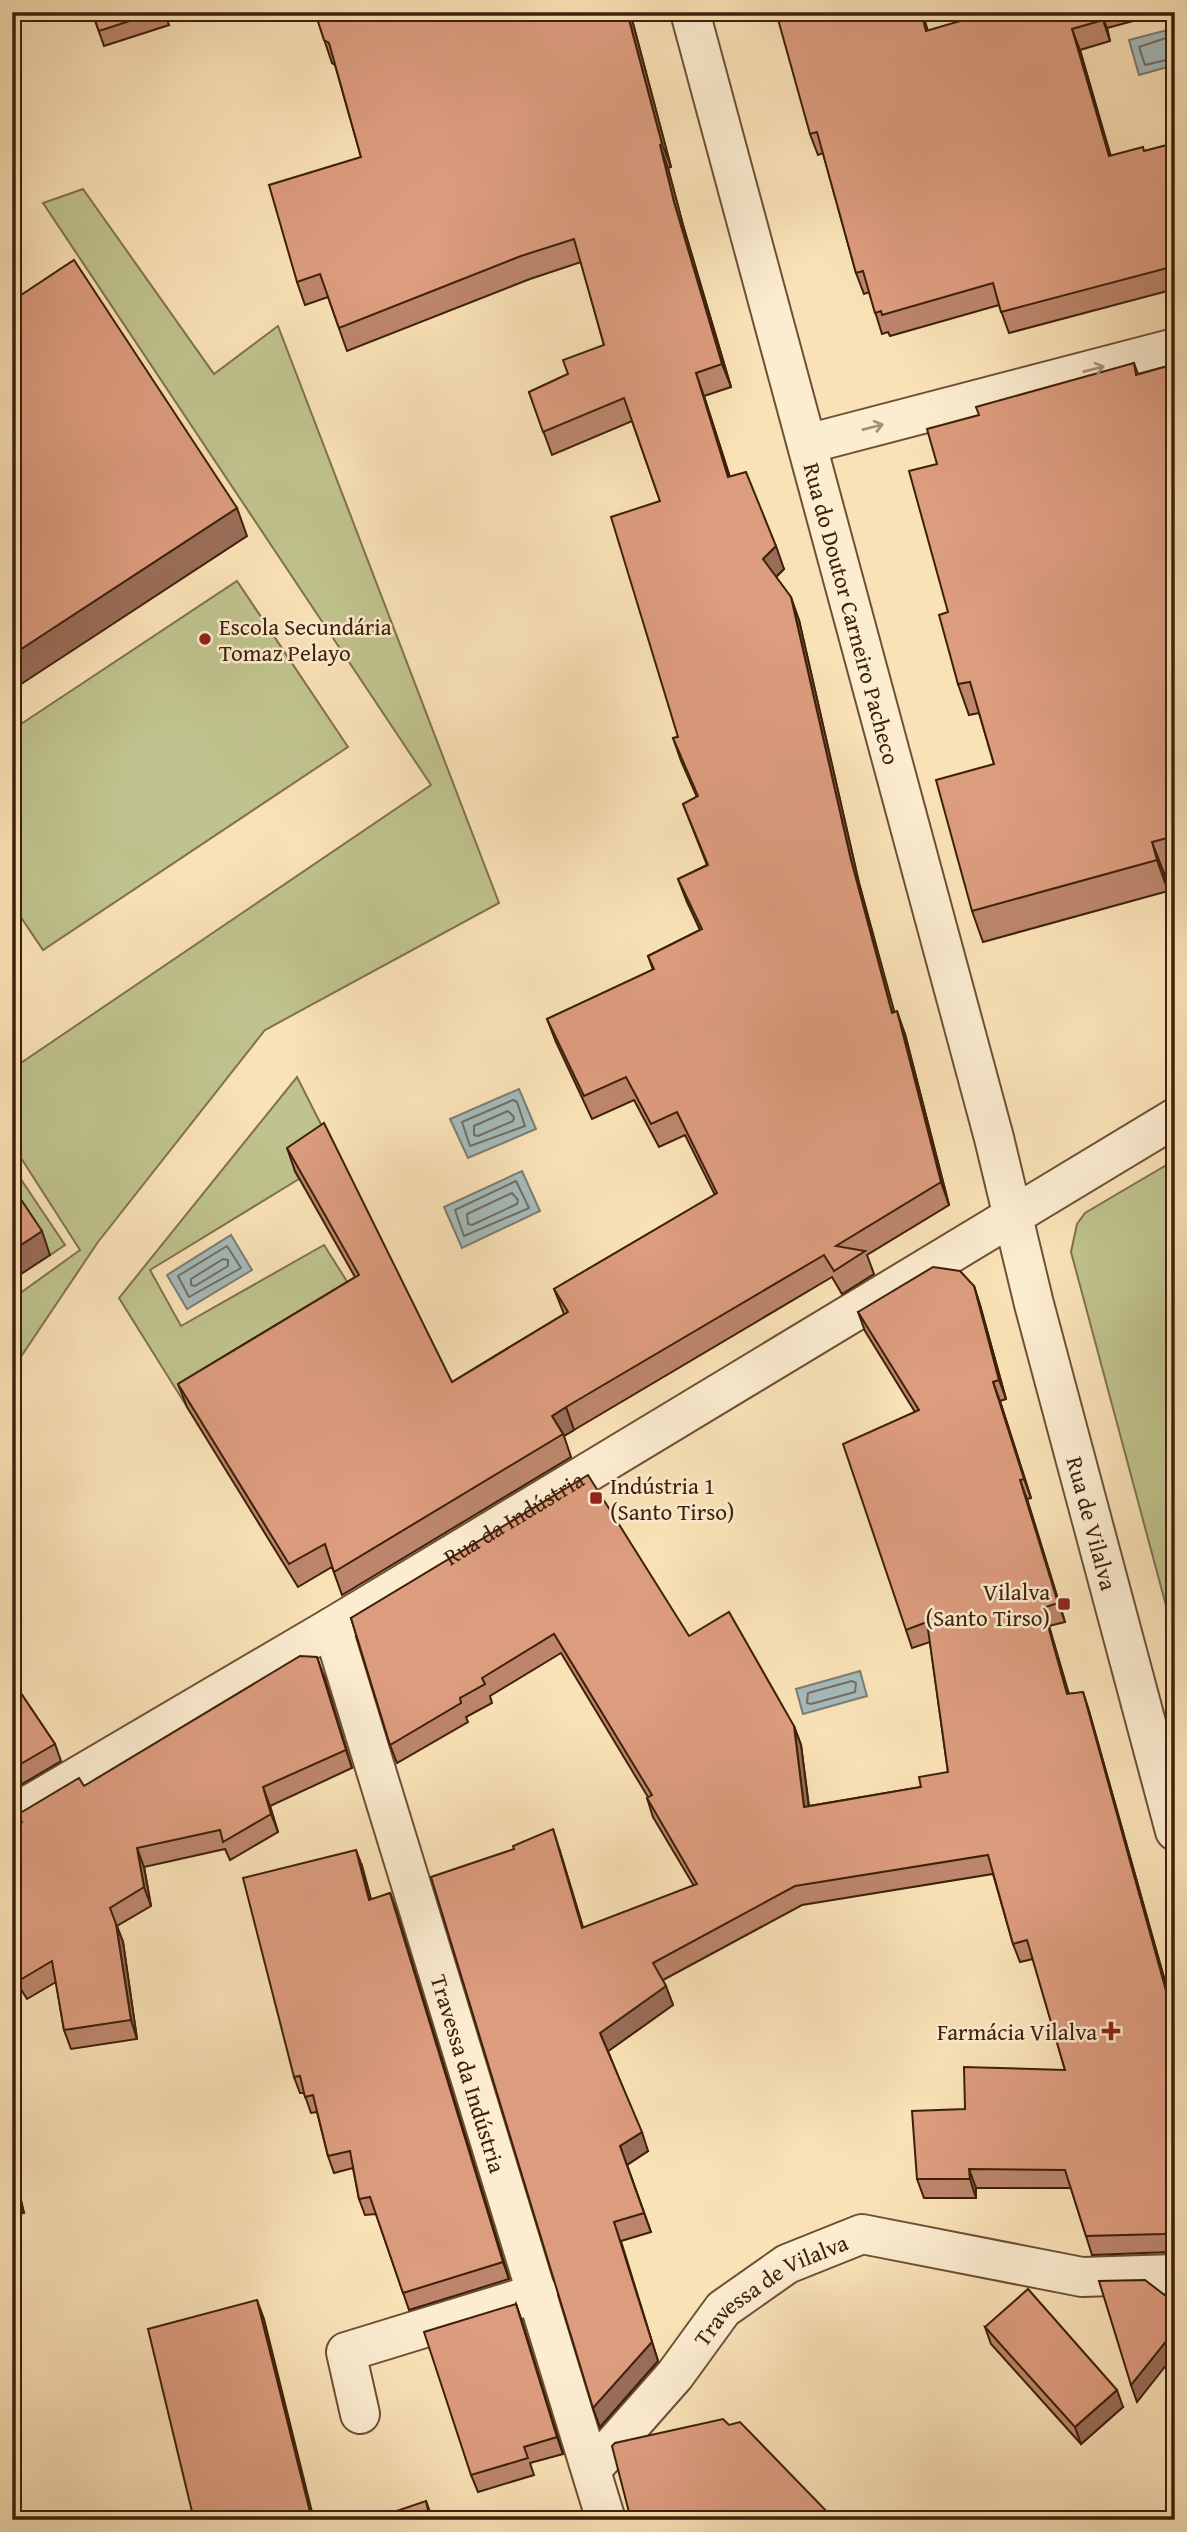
<svg xmlns="http://www.w3.org/2000/svg" width="1187" height="2532" font-family="'Gentium Book Plus',serif">
	<rect width="100%" height="100%" fill="#fae2b7"/>
	<filter id="stains"><feTurbulence type="fractalNoise" baseFrequency=".00286" numOctaves="4"/><feColorMatrix values="0 0 0 0 .2 0 0 0 0 .09 0 0 0 0 .02 0 0 0 .5 -.17"/></filter>
	<radialGradient id="worn" r=".72"><stop offset=".6" stop-color="#630" stop-opacity="0"/><stop offset="1" stop-color="#630" stop-opacity=".3"/></radialGradient>
	<g fill="#c0c38d" stroke="#7f724c" stroke-width="2">
		<polygon points="83,189 214,374 278,326 499,903 265,1030 98,1242 12,1370 12,1299 80,1250 12,1144 12,1069 431,785 43,203"/>
		<polygon points="237,581 348,747 43,950 12,904 12,730"/>
		<polygon points="297,1077 332,1146 295,1171 299,1179 150,1270 181,1326 324,1245 360,1302 187,1407 119,1298"/>
		<polygon points="1175,1160 1175,1639 1071,1252 1077,1224 1085,1213"/>
		<polygon points="12,1166 65,1245 50,1255 12,1196"/>
	</g>
	<g fill="#a5babb" stroke="#7c7c74" stroke-width="2">
		<polygon points="1175,28 1175,65 1139,75 1129,40"/>
		<polygon points="519,1089 536,1129 468,1158 450,1119"/>
		<polygon points="522,1171 540,1211 462,1248 444,1207"/>
		<polygon points="231,1235 252,1270 187,1309 167,1275"/>
		<polygon points="860,1671 867,1696 803,1714 796,1689"/>
	</g>
	<g fill="none" stroke-linecap="round" stroke-linejoin="round">
		<g stroke="#726d62" stroke-width="2">
			<polyline points="1175,35 1139,47 1145,65 1175,58"/>
			<polygon points="513,1100 517,1102 525,1126 470,1146 462,1122"/>
			<polygon points="508,1111 514,1117 513,1121 478,1136 474,1135 474,1126"/>
			<polygon points="516,1181 529,1208 464,1236 455,1210"/>
			<polygon points="512,1193 518,1200 517,1204 472,1225 468,1224 467,1214"/>
			<polygon points="227,1246 241,1268 189,1297 178,1276"/>
			<polygon points="223,1259 228,1260 228,1266 195,1286 191,1285 191,1279"/>
			<polygon points="852,1681 856,1683 855,1692 811,1704 807,1703 808,1693"/>
		</g>
		<defs>
			<g id="minor">
				<path id="s1" d="M690,12l304,1126 40,166 141,527"/>
				<polyline points="807,444 1175,348"/>
				<path id="s2" d="M332,1627l274,893"/>
				<path id="s3" d="M12,1815l320,-188 843,-509"/>
				<polyline points="360,2414 346,2352 538,2293"/>
				<path id="s4" d="M592,2469l83,-94 48,-66 64,-45 75,-30 220,43 93,-3"/>
			</g>
		</defs>
		<use href="#minor" stroke="#6d5035" stroke-width="42"/>
		<use href="#minor" stroke="#fcecd0" stroke-width="38"/>
	</g>
	<g fill="#bd866c" stroke="#3e200a" stroke-width="2">
		<polygon points="92,12 164,12 169,25 104,46"/>
		<polygon points="315,12 630,12 671,167 668,168 683,225 731,387 704,396 730,477 784,569 776,577 799,620 859,883 894,1012 905,1034 949,1205 867,1255 874,1274 842,1294 832,1277 574,1430 564,1436 571,1457 342,1595 332,1567 298,1587 187,1407 178,1384 355,1277 295,1171 287,1148 452,1382 564,1314 554,1289 715,1195 685,1135 659,1147 634,1100 592,1119 556,1042 547,1019 653,970 648,956 700,930 687,902 678,879 707,865 683,804 697,797 681,761 673,738 678,737 660,501 632,421 552,455 529,392 568,374 604,345 581,262 530,279 347,351 328,297 305,305 297,282 361,157 335,65 332,63"/>
		<polygon points="922,12 928,31 991,12 1151,12 1152,16 1107,28 1110,41 1080,50 1110,156 1145,151 1175,143 1175,289 1009,333 999,305 890,336 888,332 882,334 869,292 864,294 856,273 823,153 818,155 810,134"/>
		<polygon points="1134,363 1138,374 1175,364 1175,870 1164,873 1168,891 983,942 972,911 994,764 979,713 969,715 958,684 948,612 937,464 979,415"/>
		<polygon points="974,1286 980,1305 1006,1399 1000,1401 1031,1498 1027,1499 1065,1622 1049,1626 1069,1694 1083,1692 1089,1711 1175,2017 1175,2251 1170,2252 1092,2255 1071,2188 976,2188 976,2198 924,2198 917,2179 965,2109 1065,2070 1033,1959 1020,1962 1013,1944 993,1874 802,1905 663,1980 673,2005 608,2051 648,2151 627,2165 651,2232 621,2241 658,2361 600,2427 593,2408 559,1848 583,1928 694,1886 653,1817 647,1798 648,1797 561,1653 490,1696 492,1703 466,1717 468,1722 397,1763 390,1745 351,1618 689,1636 794,1726 801,1745 809,1806 921,1787 948,1772 930,1642 912,1648 906,1630 915,1412 865,1331 858,1312"/>
		<polygon points="324,1676 352,1768 270,1806 278,1832 230,1860 225,1849 144,1867 151,1906 117,1926 123,1942 137,2039 71,2049 64,2030 56,1982 27,1999 14,1978 12,1979 12,1828 20,1823 17,1815 84,1786"/>
		<polygon points="12,1680 55,1744 61,1761 12,1790"/>
		<polygon points="362,1866 371,1900 390,1893 396,1910 509,2279 409,2310 376,2214 365,2215 359,2199 353,2168 334,2173 328,2156 317,2112 311,2113 304,2093 300,2093 294,2077"/>
		<polygon points="12,2164 24,2213 12,2215"/>
		<polygon points="516,2304 563,2454 530,2463 534,2475 478,2492 471,2475"/>
		<polygon points="985,2327 1123,2407 1081,2444 991,2344"/>
	</g>
	<g fill="#9a6d58" stroke="#3e200a" stroke-width="2">
		<polygon points="627,12 630,12 671,167 662,144"/>
		<polygon points="921,12 922,12 934,52 926,31"/>
		<polygon points="1101,12 1107,28 1110,41 1103,20"/>
		<polygon points="1072,29 1080,50 1117,177 1109,156"/>
		<polygon points="660,145 668,168 683,225 731,387 722,364 674,202"/>
		<polygon points="696,373 704,396 737,500 728,477"/>
		<polygon points="237,508 247,536 12,690 12,655"/>
		<polygon points="776,546 784,569 771,582 763,559"/>
		<polygon points="791,597 799,620 859,883 901,1036 892,1013 851,860"/>
		<polygon points="1166,674 1175,699 1175,706"/>
		<polygon points="1152,842 1164,873 1168,891 1157,860"/>
		<polygon points="897,1011 905,1034 949,1205 941,1182"/>
		<polygon points="42,1231 50,1255 12,1280 12,1251"/>
		<polygon points="974,1286 980,1305 1006,1399 999,1380"/>
		<polygon points="993,1382 1000,1401 1031,1498 1024,1479"/>
		<polygon points="566,1407 574,1430 564,1436 552,1416"/>
		<polygon points="1020,1480 1027,1499 1065,1622 1058,1603"/>
		<polygon points="1043,1608 1049,1626 1074,1713 1067,1694"/>
		<polygon points="317,1657 324,1676 352,1768 346,1750"/>
		<polygon points="1083,1692 1089,1711 1175,2017 1175,2023"/>
		<polygon points="794,1726 801,1745 811,1825 804,1807"/>
		<polygon points="263,1787 270,1806 278,1832 271,1814"/>
		<polygon points="553,1829 559,1848 589,1947 582,1928"/>
		<polygon points="137,1848 144,1867 151,1906 144,1887"/>
		<polygon points="356,1850 362,1866 376,1917 369,1900"/>
		<polygon points="390,1893 396,1910 509,2279 503,2262"/>
		<polygon points="116,1924 123,1942 137,2039 131,2020"/>
		<polygon points="666,1986 673,2005 607,2052 600,2033"/>
		<polygon points="642,2132 648,2151 627,2165 651,2232 620,2146"/>
		<polygon points="12,2164 24,2213 17,2194 12,2174"/>
		<polygon points="969,2169 976,2188 976,2198 970,2179"/>
		<polygon points="614,2222 658,2361 600,2427 593,2408"/>
		<polygon points="257,2300 264,2319 314,2520 312,2520"/>
		<polygon points="516,2304 522,2321 563,2454 557,2437"/>
		<polygon points="1175,2330 1175,2354 1137,2402 1131,2385"/>
		<polygon points="1117,2390 1123,2407 1081,2444 1075,2427"/>
		<polygon points="426,2501 433,2520 430,2520"/>
	</g>
	<g fill="#dc9c7e" stroke="#3e200a" stroke-width="2">
		<polygon points="92,12 157,12 99,31"/>
		<polygon points="315,12 627,12 662,144 660,145 674,202 722,364 696,373 728,477 746,472 776,546 763,559 791,597 851,860 892,1013 897,1011 941,1182 836,1246 865,1251 834,1271 824,1255 566,1407 552,1416 563,1434 334,1572 325,1544 289,1564 178,1384 359,1275 287,1148 324,1123 452,1382 568,1312 554,1289 717,1193 677,1112 651,1124 626,1077 584,1096 547,1019 654,969 648,956 702,929 678,879 708,865 683,804 698,796 673,738 678,737 611,517 660,501 624,398 543,432 529,392 568,374 563,360 604,345 574,239 521,256 339,328 320,274 297,282 269,185 361,157 329,43 324,40"/>
		<polygon points="776,12 921,12 926,31 991,12 1101,12 1103,20 1072,29 1109,156 1143,147 1144,151 1175,143 1175,266 1001,312 993,283 882,315 881,311 875,313 863,271 856,273 817,132 810,134"/>
		<polygon points="74,260 237,508 12,655 12,301"/>
		<polygon points="1134,363 1136,375 1175,364 1175,672 1166,674 1175,706 1175,836 1152,842 1157,860 972,911 936,780 994,764 970,682 958,684 939,615 948,612 909,471 937,464 927,429 979,415 976,407"/>
		<polygon points="12,1186 42,1231 12,1251"/>
		<polygon points="933,1267 960,1271 974,1286 999,1380 993,1382 1024,1479 1020,1480 1058,1603 1043,1608 1067,1694 1083,1692 1175,2023 1175,2231 1164,2234 1086,2236 1065,2170 969,2169 970,2179 917,2179 912,2111 965,2109 964,2067 1065,2070 1027,1940 1013,1944 988,1855 795,1886 653,1963 666,1986 600,2033 642,2132 620,2146 644,2213 614,2222 652,2342 593,2408 431,1877 514,1849 513,1846 553,1829 582,1928 697,1884 647,1798 652,1795 554,1634 482,1678 485,1684 460,1698 461,1703 390,1745 351,1618 588,1475 689,1636 729,1612 794,1726 804,1807 921,1787 919,1777 948,1772 927,1622 906,1630 843,1444 919,1410 858,1312"/>
		<polygon points="300,1656 317,1657 346,1750 263,1787 271,1814 223,1842 220,1830 137,1848 144,1887 110,1908 116,1924 131,2020 64,2030 52,1961 20,1980 12,1968 12,1828 22,1822 17,1815 79,1778 84,1786"/>
		<polygon points="12,1680 55,1744 12,1769"/>
		<polygon points="356,1850 369,1900 390,1893 503,2262 403,2293 370,2197 359,2199 350,2151 328,2156 313,2095 305,2097 300,2076 294,2077 243,1878"/>
		<polygon points="12,2174 17,2194 12,2195"/>
		<polygon points="1145,2280 1175,2303 1175,2330 1131,2385 1099,2281"/>
		<polygon points="1028,2289 1117,2390 1075,2427 985,2327"/>
		<polygon points="257,2300 312,2520 194,2520 148,2329"/>
		<polygon points="516,2304 557,2437 524,2447 528,2458 471,2475 424,2332"/>
		<polygon points="723,2419 729,2425 740,2422 835,2520 631,2520 612,2446 615,2443"/>
		<polygon points="426,2501 430,2520 370,2520"/>
	</g>
	<defs><path id="oneway-shaft" d="M-6 0H5M1.5-3L5.5 0L1.5 3" fill="none" stroke-width="1.6" stroke-linecap="round" stroke-linejoin="round" transform="scale(1.75)"/></defs>
	<g stroke="#a69077">
		<use href="#oneway-shaft" transform="translate(1094 369) rotate(-15)"/>
		<use href="#oneway-shaft" transform="translate(873 427) rotate(-15)"/>
	</g>
	<g fill="#8f2418" stroke="#fcecd0" stroke-width="2.5">
		<circle cx="205" cy="639" r="7"/>
		<rect x="589" y="1491" width="14" height="14" rx="3.5"/>
		<rect x="1057" y="1597" width="14" height="14" rx="3.5"/>
		<path d="M1107.5 2020.5h7v7h7v7h-7v7h-7v-7h-7v-7h7z"/>
	</g>
	<g text-anchor="middle" dominant-baseline="central" stroke-width="5" stroke-linejoin="round" paint-order="stroke">
		<g font-size="23" fill="#3e200a" stroke="#fcecd0">
			<text stroke="none"><textPath href="#s1" startOffset="623">Rua do Doutor Carneiro Pacheco</textPath></text>
			<text stroke="none"><textPath href="#s3" startOffset="583">Rua da Indústria</textPath></text>
			<text stroke="none"><textPath href="#s1" startOffset="1564">Rua de Vilalva</textPath></text>
			<text stroke="none"><textPath href="#s2" startOffset="467">Travessa da Indústria</textPath></text>
			<text stroke="none"><textPath href="#s4" startOffset="257">Travessa de Vilalva</textPath></text>
		</g>
		<g font-size="23" fill="#3e200a" stroke="#fcecd0" text-anchor="start">
			<text x="219" y="626">Escola Secundária<tspan x="219" dy="26">Tomaz Pelayo</tspan></text>
			<text x="610" y="1485">Indústria 1<tspan x="610" dy="26">(Santo Tirso)</tspan></text>
			<text x="1050" y="1591" text-anchor="end">Vilalva<tspan x="1050" dy="26">(Santo Tirso)</tspan></text>
			<text x="1097" y="2031" text-anchor="end">Farmácia Vilalva</text>
		</g>
	</g>
	<rect width="1187" height="2532" fill="none" stroke="#fae2b7" stroke-width="42"/>
	<rect x="14" y="14" width="1159" height="2504" fill="none" stroke="#3e200a" stroke-width="3.5"/>
	<rect x="21" y="21" width="1145" height="2490" fill="none" stroke="#3e200a" stroke-width="2"/>
	<rect width="100%" height="100%" filter="url(#stains)"/>
	<rect width="100%" height="100%" fill="url(#worn)"/>
</svg>
